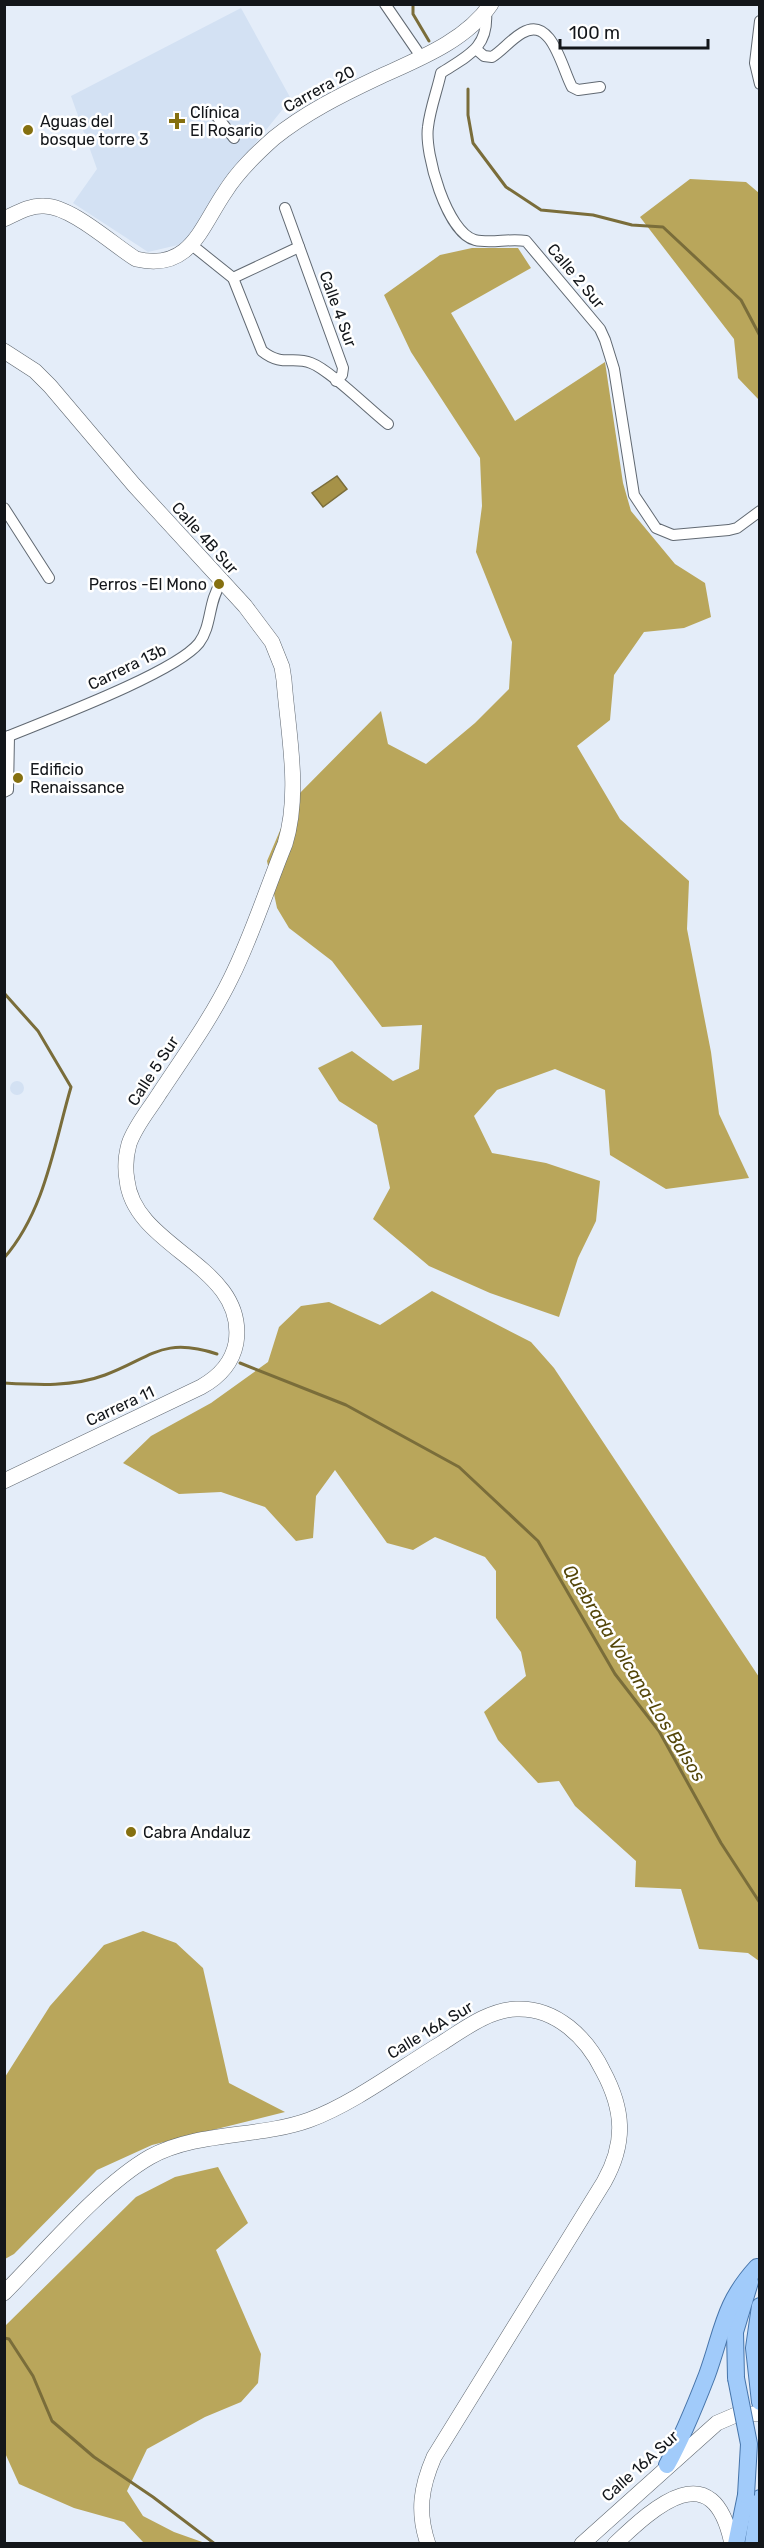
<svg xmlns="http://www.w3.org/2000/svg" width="764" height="2548" font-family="Rubik,sans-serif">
	<rect width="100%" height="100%" fill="#e4edf9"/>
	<g fill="#d3e1f3">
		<polygon points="241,8 291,99 236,167 187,239 178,245 148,252 73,203 97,169 71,96"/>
		<circle cx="17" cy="1088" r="7"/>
	</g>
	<g fill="#b9a65b">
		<polygon points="690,179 746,182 759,193 759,400 738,378 734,339 640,217"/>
		<polygon points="472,248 518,248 531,268 451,313 515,421 605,362 623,483 631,511 675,564 705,583 711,617 684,628 644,632 614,675 610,720 577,746 620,819 689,881 687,929 711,1052 719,1114 749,1178 666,1189 610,1155 605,1090 555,1069 497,1090 474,1116 492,1153 546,1163 600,1181 596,1221 578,1258 559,1317 490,1293 429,1266 373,1219 390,1188 377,1125 339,1101 318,1068 352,1051 393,1081 419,1069 422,1025 382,1027 332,961 289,928 277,908 267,861 293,800 381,711 388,744 426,764 475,723 509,689 512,642 476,552 482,506 480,458 411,352 384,295 440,255"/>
		<polygon points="432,1291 531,1342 554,1368 759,1677 759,1961 748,1953 699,1949 681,1889 635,1887 636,1861 575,1806 559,1781 538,1783 498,1740 484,1712 526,1676 521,1652 496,1618 496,1571 485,1557 435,1537 413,1550 387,1543 335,1470 316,1496 313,1538 296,1541 265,1507 221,1492 179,1494 123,1463 151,1436 211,1403 268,1362 279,1327 301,1306 329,1302 380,1325"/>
		<polygon points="143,1931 176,1943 203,1968 229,2083 285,2112 152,2145 97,2170 14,2254 5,2259 5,2077 50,2006 104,1945"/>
		<polygon points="218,2167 248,2223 216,2250 261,2354 258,2383 241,2402 205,2417 147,2449 127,2491 143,2516 174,2532 205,2543 144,2543 124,2522 74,2508 19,2484 5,2453 5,2326 136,2197 175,2177"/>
	</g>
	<polygon fill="#a69248" stroke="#7a6d3a" stroke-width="1.5" points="337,476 347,489 323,507 312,493"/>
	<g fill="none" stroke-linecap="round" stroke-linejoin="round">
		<g stroke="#7a6d3a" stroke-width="3">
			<polyline points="413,4 413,14 429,41"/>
			<polyline points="468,89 468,115 473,143 506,187 541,210 593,215 632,225 663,227 741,300 760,336"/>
			<path d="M4,993l34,38 33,56c-17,58 -26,124 -67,171"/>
			<polyline points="240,1363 346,1405 459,1467 538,1541 615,1674 659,1731 721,1843 760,1903"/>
			<path d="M4,1383c34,2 69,4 101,-8 46,-17 57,-39 112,-21"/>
			<polyline points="4,2338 9,2339 33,2376 52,2421 94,2457 153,2497 215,2544"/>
		</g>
		<defs>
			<g id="street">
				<polyline points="385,4 422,58"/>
				<path d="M486,12c3,36 -19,44 -45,61 -4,18 -11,36 -13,54 -4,26 19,106 47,113 16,4 34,-2 51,1l74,88 5,11 9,29 20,126 22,33 17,7 56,-5 8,-2 23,-17"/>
				<polyline points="760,21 755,63 760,84"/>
				<path d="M477,50l7,6 8,1c11,-7 18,-17 30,-24 30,-18 40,36 50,54l6,3 22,-3"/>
				<polyline points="215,114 234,138"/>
				<polyline points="285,208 343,368 342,375 336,381"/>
				<path d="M193,246l40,32 29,73c20,16 31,5 49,12 19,7 59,47 77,61"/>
				<polyline points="233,278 299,247"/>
				<polyline points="4,508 49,578"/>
				<path d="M4,738c41,-17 171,-65 195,-95 13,-17 9,-42 22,-60"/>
				<polyline points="4,792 8,790 9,736"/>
			</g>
			<g id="secondary">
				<path d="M4,219c13,-6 26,-14 40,-13 27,0 68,38 92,53 54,13 65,-32 89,-67 13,-21 31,-38 49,-54 31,-25 67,-43 103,-60 39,-18 88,-36 114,-74"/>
				<path d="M4,351l31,20 15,15 84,99 111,121 27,36 10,25 2,13c4,53 17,112 1,164 -18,44 -33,92 -54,134 -20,41 -47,78 -72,116 -10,16 -24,32 -30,50 -3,11 -4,25 -2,36 7,69 121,85 109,163 -4,21 -17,34 -35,44l-197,94"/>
				<path d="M4,2293c42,-42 97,-108 146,-136 47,-26 109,-19 159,-37 44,-16 93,-53 133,-77 22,-14 47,-33 74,-34 40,-2 71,29 87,62 21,39 23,72 1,111l-170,275c-13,30 -17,55 -6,87"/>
				<polyline points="582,2544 717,2423 738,2414 760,2414"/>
				<path d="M615,2544c40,-38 98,-91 117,0"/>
			</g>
			<g id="primary">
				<polyline points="760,2306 754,2348 760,2402"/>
				<polyline points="736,2378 735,2332 750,2282"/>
				<path d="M667,2465c16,-29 28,-59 40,-90 16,-44 16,-71 50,-108"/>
				<polyline points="736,2544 746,2495"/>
				<polyline points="753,2544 760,2498"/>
			</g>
		</defs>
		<use href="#street" stroke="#616972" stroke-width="12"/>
		<use href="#secondary" stroke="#616972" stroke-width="16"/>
		<use href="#primary" stroke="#4775aa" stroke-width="18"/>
		<use href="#street" stroke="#fff" stroke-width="10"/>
		<use href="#secondary" stroke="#fff" stroke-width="15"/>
		<use href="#primary" stroke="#a1cbfa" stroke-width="16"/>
		<defs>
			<polyline id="primary-bridge" points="736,2378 749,2444 746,2495"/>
		</defs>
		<use href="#primary-bridge" stroke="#4775aa" stroke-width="18" stroke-linecap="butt"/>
		<use href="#primary-bridge" stroke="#a1cbfa" stroke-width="16"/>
	</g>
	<g fill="#857010" stroke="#fff" stroke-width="2">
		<path d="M174 112h6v6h6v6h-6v6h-6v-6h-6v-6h6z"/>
		<circle cx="28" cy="130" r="6"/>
		<circle cx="219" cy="584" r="6"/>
		<circle cx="18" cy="778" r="6"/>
		<circle cx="131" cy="1832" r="6"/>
	</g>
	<g text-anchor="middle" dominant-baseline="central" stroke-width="5" stroke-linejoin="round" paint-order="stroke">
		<g font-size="16" fill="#13161a" stroke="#fff">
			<text transform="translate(319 89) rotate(-29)">Carrera 20</text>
			<text transform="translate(576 276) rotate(50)">Calle 2 Sur</text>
			<text transform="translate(338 309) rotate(70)">Calle 4 Sur</text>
			<text transform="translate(205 538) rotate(48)">Calle 4B Sur</text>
			<text transform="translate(127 667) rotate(-26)">Carrera 13b</text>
			<text transform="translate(153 1071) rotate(-57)">Calle 5 Sur</text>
			<text transform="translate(120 1406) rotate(-25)">Carrera 11</text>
			<text transform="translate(430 2030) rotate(-31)">Calle 16A Sur</text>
			<text transform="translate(640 2466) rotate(-42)">Calle 16A Sur</text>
		</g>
		<g font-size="16" fill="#13161a" stroke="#fff" text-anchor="start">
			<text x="190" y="112">Clínica<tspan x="190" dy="18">El Rosario</tspan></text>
			<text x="40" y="121">Aguas del<tspan x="40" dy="18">bosque torre 3</tspan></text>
			<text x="207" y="584" text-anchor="end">Perros -El Mono</text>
			<text x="30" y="769">Edificio<tspan x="30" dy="18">Renaissance</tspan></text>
			<text x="143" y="1832">Cabra Andaluz</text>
		</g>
		<g font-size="18" font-style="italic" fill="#544609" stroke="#fff">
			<text transform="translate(634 1673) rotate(58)">Quebrada Volcana-Los Balsos</text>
		</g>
	</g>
	<rect width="764" height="2548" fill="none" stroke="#13161a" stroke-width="12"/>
	<path d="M560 39v9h148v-9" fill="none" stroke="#13161a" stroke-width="3"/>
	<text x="569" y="39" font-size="18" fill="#13161a" stroke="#ffffff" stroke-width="4.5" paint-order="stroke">100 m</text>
</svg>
